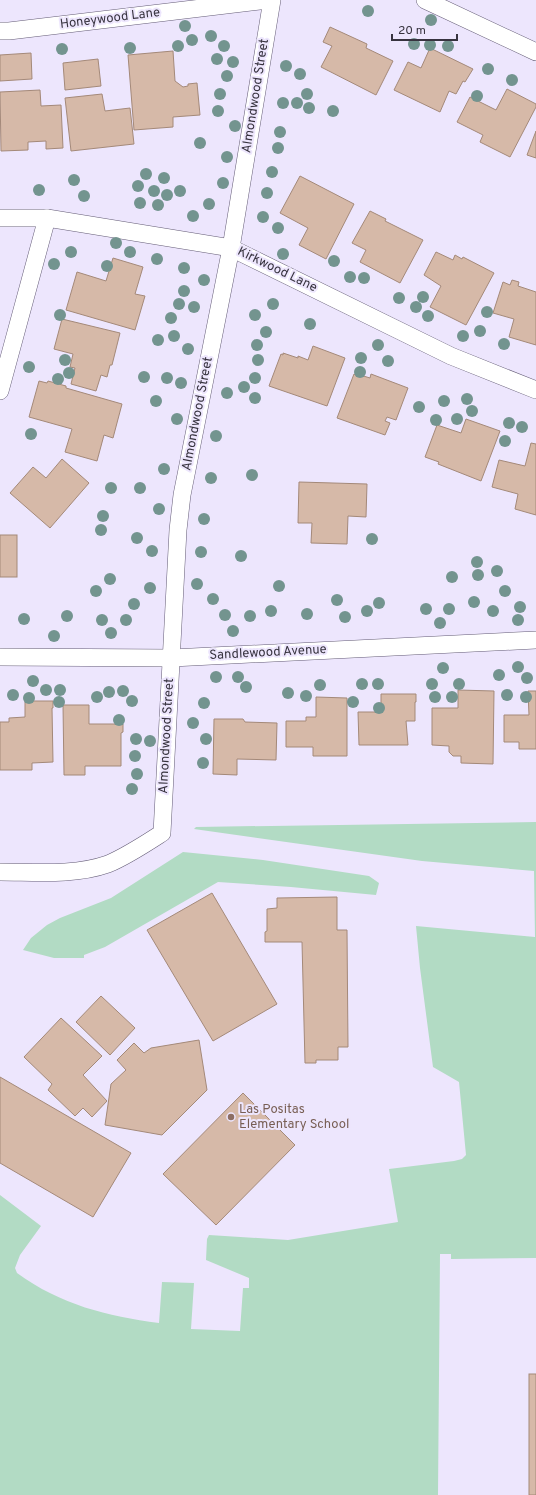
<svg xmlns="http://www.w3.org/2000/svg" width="536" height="1495" font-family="Overpass,sans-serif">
	<rect width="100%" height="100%" fill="#ede6fd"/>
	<g fill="#b2dbc4">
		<path d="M536,822v436l-85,1v-5h-11l-2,241h-438v-300l41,31 -21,29 -5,13 2,5c44,32 90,43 142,50l3,-41 32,1 -3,46 49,2 3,-43h6v-10l-43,-18 1,-21 2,-4 79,5 110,-18 -9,-53 65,-8 8,-2 4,-4 -7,-73 -26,-15 -13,-99 -4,-42 119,11 -1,-66 -112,-10 -228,-32 2,-2z"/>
		<polygon points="183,852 263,860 369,876 379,883 376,895 291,887 218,882 105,947 84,955 84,958 54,958 23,950 31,938 47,925 60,918 111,898"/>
	</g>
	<g fill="#d6b9a8" stroke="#a48979">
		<polygon points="330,27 367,44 366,48 393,61 376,95 321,67 332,46 323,42"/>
		<polygon points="430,48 473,69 465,82 463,81 456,94 449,91 440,112 394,90 408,62 421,68"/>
		<polygon points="173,51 175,81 183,87 188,86 188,84 197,83 200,115 173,117 173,127 134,130 128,55"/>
		<polygon points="31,53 32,79 0,81 0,55"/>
		<polygon points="98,59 101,86 65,90 63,63"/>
		<polygon points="507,89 536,104 536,107 510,157 480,142 483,135 457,122 470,97 496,110"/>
		<polygon points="40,90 41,106 61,105 63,148 46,149 46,141 28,142 28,150 1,151 0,92"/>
		<polygon points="102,94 105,111 130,108 134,144 71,151 65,98"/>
		<polygon points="536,131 536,158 527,155"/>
		<polygon points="300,176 354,204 326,259 299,245 308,228 280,213"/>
		<polygon points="370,211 386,219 385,221 423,240 400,283 360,262 366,250 352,243"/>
		<polygon points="436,252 453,260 455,255 462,259 463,257 494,273 466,325 430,307 441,286 424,275"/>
		<polygon points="113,258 143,267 135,294 145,296 135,330 66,310 77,272 106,281"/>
		<polygon points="512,280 519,282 518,286 536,292 536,345 509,337 514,319 493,313 503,282 510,285"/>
		<polygon points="62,319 120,333 112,365 110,365 107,377 101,375 96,391 71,384 75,368 70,367 73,354 54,349"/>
		<polygon points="313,346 345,358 327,406 269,386 281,354 283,355 283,353 298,358 298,356 308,360"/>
		<polygon points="354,374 357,376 357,374 370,378 371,374 408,388 396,420 387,417 385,421 390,423 385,435 337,418"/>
		<polygon points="39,381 47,383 48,381 66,386 66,388 122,404 113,438 104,435 97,461 65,452 72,429 29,417"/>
		<polygon points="466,419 500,431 481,481 438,464 439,462 425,457 437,425 461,433"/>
		<polygon points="531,443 536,444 536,515 515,509 518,494 492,487 499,460 525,466"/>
		<polygon points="62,459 89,483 50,528 10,493 33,467 46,478"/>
		<polygon points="299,482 367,484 366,517 348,516 347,544 311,543 312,523 298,523"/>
		<rect x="0" y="535" width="17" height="42"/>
		<polygon points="458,690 494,691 493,764 461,763 461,756 453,756 449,752 449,746 432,745 432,708 458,708"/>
		<polygon points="528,691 536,691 536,749 519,749 519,742 504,742 504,715 529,715"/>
		<polygon points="381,694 416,694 416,702 415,702 415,721 406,721 408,745 359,745 358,712 381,712"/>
		<polygon points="316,697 347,698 347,756 313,756 313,747 286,747 286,721 306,721 306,717 316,717"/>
		<polygon points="25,701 53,701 53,708 52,708 53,762 32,763 32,770 0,770 0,722 9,722 9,718 25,717"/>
		<polygon points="63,705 89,705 89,724 123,724 123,732 121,733 121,766 85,766 85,775 64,775"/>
		<polygon points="214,719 243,719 245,722 277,723 276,760 237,759 237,775 213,774"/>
		<polygon points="212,893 277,1004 213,1041 147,930"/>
		<polygon points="337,897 337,930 347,930 348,1047 338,1047 338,1060 316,1060 316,1063 305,1063 302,942 265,942 265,932 267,931 267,909 277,908 277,898"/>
		<polygon points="101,996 135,1028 110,1055 76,1022"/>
		<polygon points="61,1018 102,1056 83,1075 107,1101 92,1117 83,1108 75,1116 48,1090 52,1084 24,1057"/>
		<polygon points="199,1040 207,1090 162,1135 105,1125 111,1084 126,1070 117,1060 134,1043 144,1053 151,1048"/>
		<polygon points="0,1077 131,1153 93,1217 0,1163"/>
		<polygon points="243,1093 295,1145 216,1225 163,1174"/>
		<rect x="529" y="1374" width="7" height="121"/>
	</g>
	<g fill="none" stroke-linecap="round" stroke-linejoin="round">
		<defs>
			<g id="street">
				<polyline points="425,0 536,52"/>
				<polyline points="0,31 9,31 268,0"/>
				<polyline points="0,218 47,218 231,248 451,356 536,390"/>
				<polyline points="0,391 47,218"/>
				<polyline points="0,657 172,658 536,640"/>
				<path d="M0,872c35,0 74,4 108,-8 19,-8 37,-20 54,-31l16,-303 4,-35 49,-247 41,-248"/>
			</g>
		</defs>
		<use href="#street" stroke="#645c76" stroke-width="18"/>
		<use href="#street" stroke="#fff" stroke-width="17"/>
	</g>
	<g fill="#73948f">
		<circle cx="368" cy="11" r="6"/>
		<circle cx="431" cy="20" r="6"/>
		<circle cx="185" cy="26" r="6"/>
		<circle cx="211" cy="36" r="6"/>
		<circle cx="192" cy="40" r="6"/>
		<circle cx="414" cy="44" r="6"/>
		<circle cx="430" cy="45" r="6"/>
		<circle cx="178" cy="46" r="6"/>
		<circle cx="224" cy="46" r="6"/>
		<circle cx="448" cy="46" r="6"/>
		<circle cx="130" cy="48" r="6"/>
		<circle cx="62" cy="49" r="6"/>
		<circle cx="217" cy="59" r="6"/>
		<circle cx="233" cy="62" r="6"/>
		<circle cx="286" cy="66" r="6"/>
		<circle cx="488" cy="69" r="6"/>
		<circle cx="300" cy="74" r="6"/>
		<circle cx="227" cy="76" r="6"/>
		<circle cx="512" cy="80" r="6"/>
		<circle cx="220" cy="94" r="6"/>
		<circle cx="307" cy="94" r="6"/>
		<circle cx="477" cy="96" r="6"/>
		<circle cx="283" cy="103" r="6"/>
		<circle cx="297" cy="103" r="6"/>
		<circle cx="309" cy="108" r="6"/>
		<circle cx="218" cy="111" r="6"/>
		<circle cx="333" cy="111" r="6"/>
		<circle cx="235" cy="126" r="6"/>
		<circle cx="280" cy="132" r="6"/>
		<circle cx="200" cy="143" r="6"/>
		<circle cx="278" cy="148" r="6"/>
		<circle cx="227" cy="157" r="6"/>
		<circle cx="272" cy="172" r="6"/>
		<circle cx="146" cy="174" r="6"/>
		<circle cx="164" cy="178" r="6"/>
		<circle cx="74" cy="180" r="6"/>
		<circle cx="223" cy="183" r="6"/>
		<circle cx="138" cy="186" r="6"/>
		<circle cx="39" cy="190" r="6"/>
		<circle cx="154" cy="191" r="6"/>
		<circle cx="180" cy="191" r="6"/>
		<circle cx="267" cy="193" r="6"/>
		<circle cx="167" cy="195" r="6"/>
		<circle cx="84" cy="196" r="6"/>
		<circle cx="140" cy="203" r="6"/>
		<circle cx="209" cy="204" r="6"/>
		<circle cx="158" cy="205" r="6"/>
		<circle cx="193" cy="216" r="6"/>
		<circle cx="263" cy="217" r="6"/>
		<circle cx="278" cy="228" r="6"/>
		<circle cx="116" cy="243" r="6"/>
		<circle cx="71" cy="252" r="6"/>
		<circle cx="130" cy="252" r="6"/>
		<circle cx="283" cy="254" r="6"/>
		<circle cx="157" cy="259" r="6"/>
		<circle cx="334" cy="261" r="6"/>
		<circle cx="54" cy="264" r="6"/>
		<circle cx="107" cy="266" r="6"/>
		<circle cx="184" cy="268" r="6"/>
		<circle cx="350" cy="277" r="6"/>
		<circle cx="364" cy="278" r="6"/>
		<circle cx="204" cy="280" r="6"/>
		<circle cx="184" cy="291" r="6"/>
		<circle cx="423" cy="297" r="6"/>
		<circle cx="399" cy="298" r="6"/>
		<circle cx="179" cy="304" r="6"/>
		<circle cx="273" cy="304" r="6"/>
		<circle cx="194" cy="307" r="6"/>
		<circle cx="416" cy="307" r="6"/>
		<circle cx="487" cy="312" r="6"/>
		<circle cx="60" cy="315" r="6"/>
		<circle cx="255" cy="315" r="6"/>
		<circle cx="428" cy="316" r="6"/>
		<circle cx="171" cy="318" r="6"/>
		<circle cx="310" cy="324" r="6"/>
		<circle cx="480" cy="331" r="6"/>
		<circle cx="266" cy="332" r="6"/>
		<circle cx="174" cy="336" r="6"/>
		<circle cx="463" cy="336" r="6"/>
		<circle cx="158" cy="340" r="6"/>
		<circle cx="504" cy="344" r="6"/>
		<circle cx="257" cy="345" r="6"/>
		<circle cx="378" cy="345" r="6"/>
		<circle cx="188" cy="349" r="6"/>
		<circle cx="361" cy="358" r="6"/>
		<circle cx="65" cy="360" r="6"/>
		<circle cx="258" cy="360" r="6"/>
		<circle cx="388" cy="361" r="6"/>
		<circle cx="29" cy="367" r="6"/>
		<circle cx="360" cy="372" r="6"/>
		<circle cx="69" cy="373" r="6"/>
		<circle cx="144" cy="377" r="6"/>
		<circle cx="167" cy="378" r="6"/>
		<circle cx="255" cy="378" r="6"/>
		<circle cx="58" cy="379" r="6"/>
		<circle cx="181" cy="383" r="6"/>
		<circle cx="244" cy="387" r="6"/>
		<circle cx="227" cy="393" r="6"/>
		<circle cx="255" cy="398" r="6"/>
		<circle cx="467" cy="399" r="6"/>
		<circle cx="156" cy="401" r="6"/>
		<circle cx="444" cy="401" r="6"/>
		<circle cx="419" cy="407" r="6"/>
		<circle cx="472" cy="411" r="6"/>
		<circle cx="177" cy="419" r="6"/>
		<circle cx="457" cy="419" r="6"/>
		<circle cx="436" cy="420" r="6"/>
		<circle cx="509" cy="423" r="6"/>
		<circle cx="522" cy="427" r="6"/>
		<circle cx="31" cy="434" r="6"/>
		<circle cx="216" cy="436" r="6"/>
		<circle cx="505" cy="441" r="6"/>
		<circle cx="164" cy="469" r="6"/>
		<circle cx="252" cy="475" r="6"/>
		<circle cx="211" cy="478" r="6"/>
		<circle cx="111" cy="488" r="6"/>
		<circle cx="140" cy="488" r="6"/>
		<circle cx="159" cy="509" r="6"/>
		<circle cx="103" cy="516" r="6"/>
		<circle cx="204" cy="519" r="6"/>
		<circle cx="101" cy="530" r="6"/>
		<circle cx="137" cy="538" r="6"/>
		<circle cx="372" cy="539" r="6"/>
		<circle cx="152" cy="551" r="6"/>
		<circle cx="201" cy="552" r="6"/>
		<circle cx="241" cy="556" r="6"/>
		<circle cx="477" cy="562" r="6"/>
		<circle cx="497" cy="571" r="6"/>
		<circle cx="478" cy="575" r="6"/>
		<circle cx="452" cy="577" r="6"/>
		<circle cx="110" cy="579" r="6"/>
		<circle cx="197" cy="584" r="6"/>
		<circle cx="279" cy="586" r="6"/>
		<circle cx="150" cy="588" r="6"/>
		<circle cx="96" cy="591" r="6"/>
		<circle cx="505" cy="591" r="6"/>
		<circle cx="213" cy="599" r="6"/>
		<circle cx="337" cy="600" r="6"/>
		<circle cx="474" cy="602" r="6"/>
		<circle cx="379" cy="603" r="6"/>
		<circle cx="134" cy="604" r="6"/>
		<circle cx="520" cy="607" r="6"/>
		<circle cx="426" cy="609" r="6"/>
		<circle cx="449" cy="609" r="6"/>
		<circle cx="271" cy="611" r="6"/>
		<circle cx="367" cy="611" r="6"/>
		<circle cx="493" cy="611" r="6"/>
		<circle cx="307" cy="614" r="6"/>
		<circle cx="225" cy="615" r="6"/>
		<circle cx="67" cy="616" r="6"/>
		<circle cx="250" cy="616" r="6"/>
		<circle cx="345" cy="617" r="6"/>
		<circle cx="24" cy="619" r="6"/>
		<circle cx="102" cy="620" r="6"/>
		<circle cx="126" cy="620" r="6"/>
		<circle cx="518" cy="620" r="6"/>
		<circle cx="440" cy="623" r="6"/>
		<circle cx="233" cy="631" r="6"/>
		<circle cx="111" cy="633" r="6"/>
		<circle cx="54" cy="636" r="6"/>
		<circle cx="518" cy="667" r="6"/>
		<circle cx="443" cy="668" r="6"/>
		<circle cx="499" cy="675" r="6"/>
		<circle cx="216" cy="677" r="6"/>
		<circle cx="238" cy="677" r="6"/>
		<circle cx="527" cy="678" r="6"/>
		<circle cx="33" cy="681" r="6"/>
		<circle cx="362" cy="684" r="6"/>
		<circle cx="378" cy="684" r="6"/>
		<circle cx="432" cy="684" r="6"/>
		<circle cx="459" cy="684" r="6"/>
		<circle cx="320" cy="685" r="6"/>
		<circle cx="246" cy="687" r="6"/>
		<circle cx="46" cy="690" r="6"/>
		<circle cx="60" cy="690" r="6"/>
		<circle cx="123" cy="691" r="6"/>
		<circle cx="109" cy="692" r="6"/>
		<circle cx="288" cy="693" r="6"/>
		<circle cx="13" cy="695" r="6"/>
		<circle cx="507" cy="695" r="6"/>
		<circle cx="306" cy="696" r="6"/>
		<circle cx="97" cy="697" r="6"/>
		<circle cx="435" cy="697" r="6"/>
		<circle cx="452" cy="697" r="6"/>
		<circle cx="526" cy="697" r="6"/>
		<circle cx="29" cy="698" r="6"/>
		<circle cx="132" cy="701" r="6"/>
		<circle cx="59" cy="702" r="6"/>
		<circle cx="353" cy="702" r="6"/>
		<circle cx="204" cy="703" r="6"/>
		<circle cx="379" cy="708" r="6"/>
		<circle cx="119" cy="720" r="6"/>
		<circle cx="193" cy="723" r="6"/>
		<circle cx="136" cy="739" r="6"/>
		<circle cx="206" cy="739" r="6"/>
		<circle cx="150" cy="741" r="6"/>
		<circle cx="135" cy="756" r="6"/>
		<circle cx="203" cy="763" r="6"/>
		<circle cx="137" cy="774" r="6"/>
		<circle cx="132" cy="789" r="6"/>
	</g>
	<circle fill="#8d6e63" stroke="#ede6fd" stroke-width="1.5" cx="231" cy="1117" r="4"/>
	<g text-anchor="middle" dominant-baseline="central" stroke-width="4" stroke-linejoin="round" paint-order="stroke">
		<g font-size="13" fill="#37333f" stroke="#ede6fd">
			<text transform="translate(110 19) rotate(-7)">Honeywood Lane</text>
			<text transform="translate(256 96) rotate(-81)">Almondwood Street</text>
			<text transform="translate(277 270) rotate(26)">Kirkwood Lane</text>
			<text transform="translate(198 414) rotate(-79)">Almondwood Street</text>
			<text transform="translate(268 653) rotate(-3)">Sandlewood Avenue</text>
			<text transform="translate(167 736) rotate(-87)">Almondwood Street</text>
		</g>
		<g font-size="13" fill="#785e54" stroke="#ede6fd" text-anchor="start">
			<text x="239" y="1110">Las Positas<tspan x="239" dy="15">Elementary School</tspan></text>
		</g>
	</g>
	<path d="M392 34v6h65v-6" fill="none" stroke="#37333f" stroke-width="2"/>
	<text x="398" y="34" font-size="12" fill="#37333f" stroke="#ede6fd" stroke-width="3" paint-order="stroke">20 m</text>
</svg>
